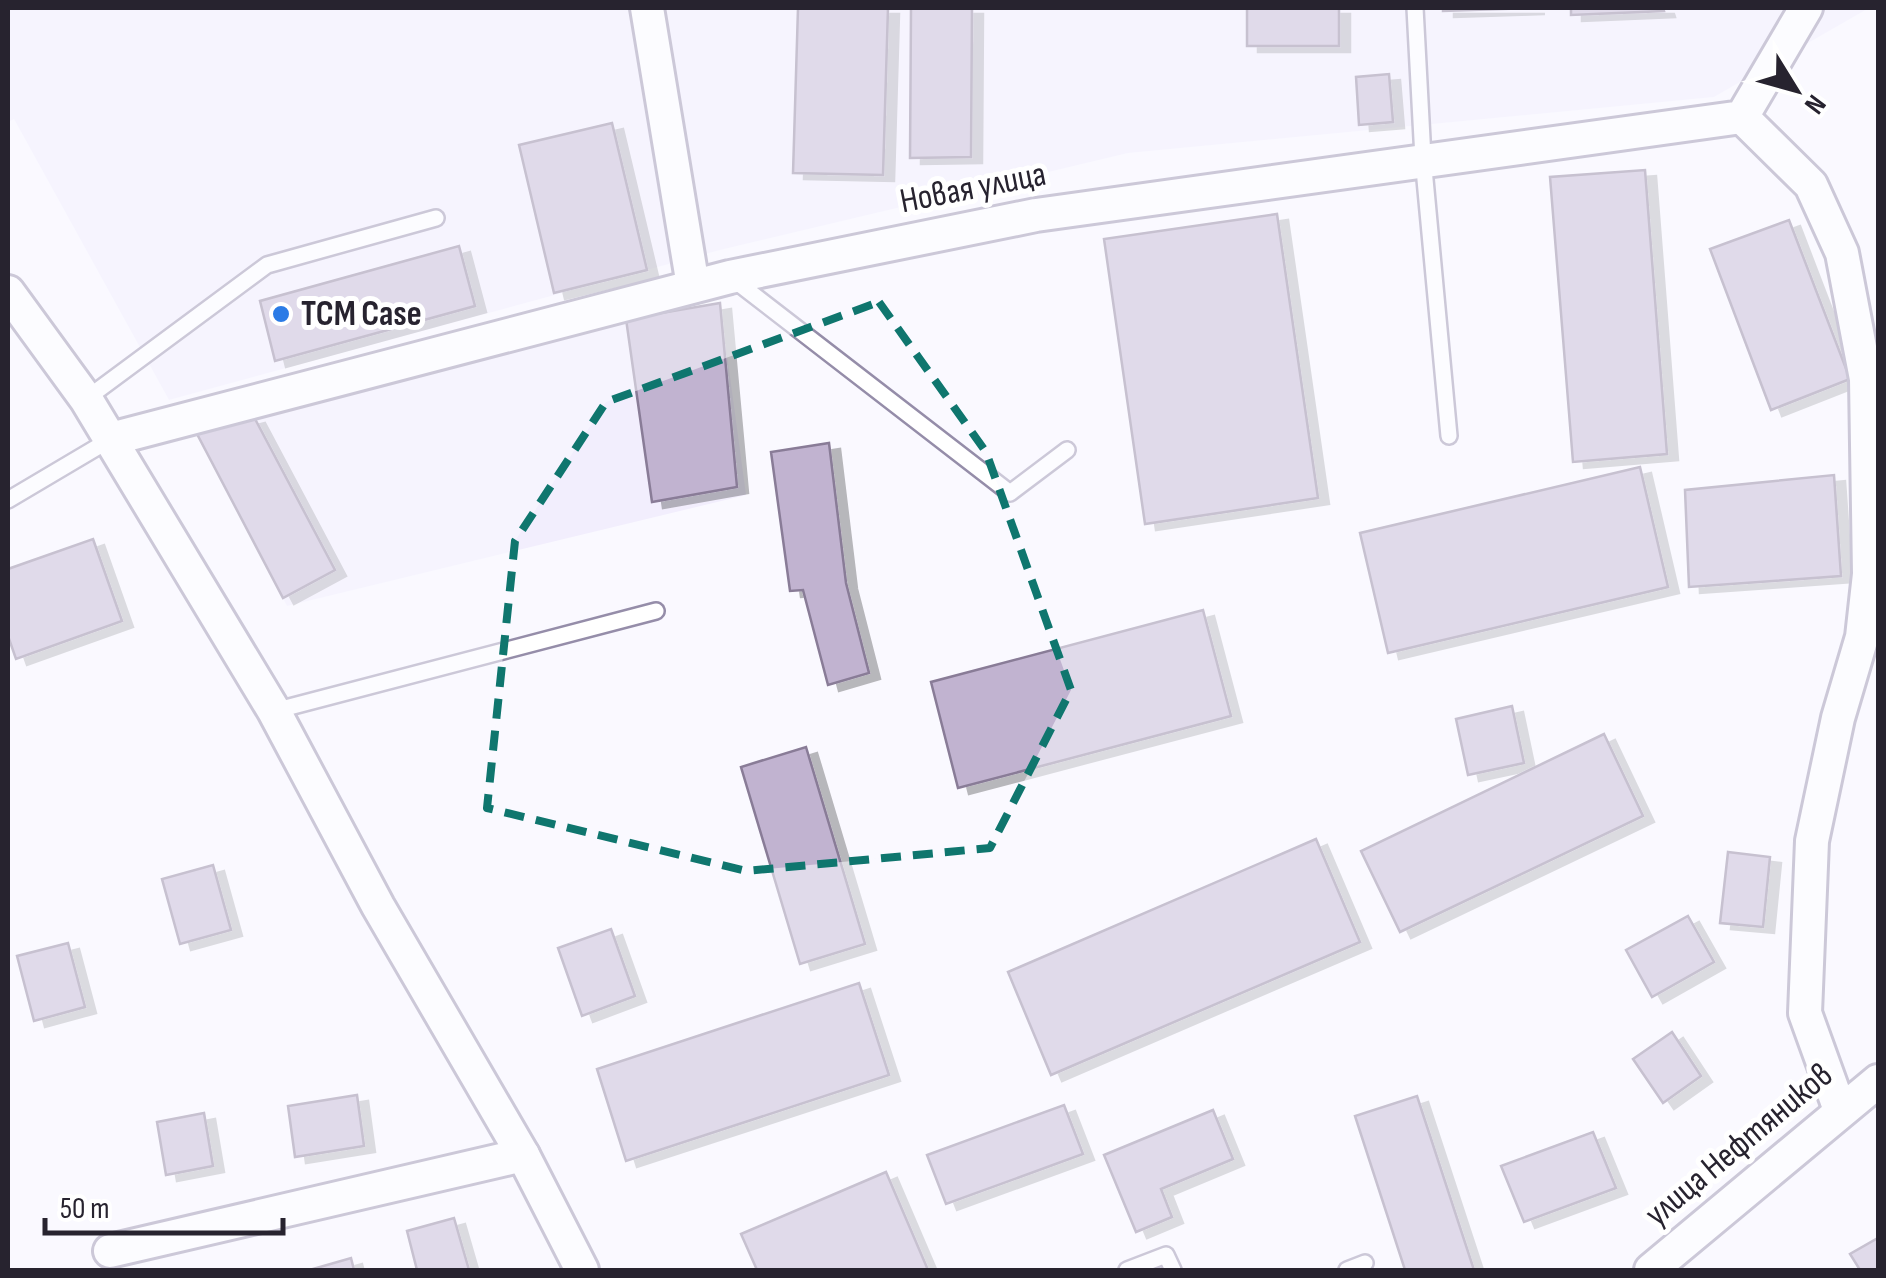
<svg xmlns="http://www.w3.org/2000/svg" width="1886" height="1278" font-family="'Sofia Sans Condensed',sans-serif">
	<defs>
		<filter id="shadow"><feDropShadow dx="11" dy="6" stdDeviation="0" flood-color="#0004"/></filter>
	</defs>
	<rect width="100%" height="100%" fill="#faf9ff"/>
	<g fill="#f2eefd">
		<polygon points="8,8 1869,8 1714,97 1128,153 720,250 169,400 14,119 8,122"/>
		<polygon points="720,303 746,495 287,606 196,432 626,319"/>
	</g>
	<g fill="#c1b3d0" stroke="#897c97" stroke-width="2.5" filter="url(#shadow)">
		<polygon points="798,8 888,8 883,175 793,173"/>
		<polygon points="911,8 972,8 971,157 910,158"/>
		<rect x="1247" y="8" width="92" height="38"/>
		<polygon points="1443,8 1534,8 1443,11"/>
		<polygon points="1571,8 1663,8 1664,11 1571,15"/>
		<polygon points="1389,74 1393,122 1359,125 1356,77"/>
		<polygon points="612,123 647,270 554,293 519,145"/>
		<polygon points="1645,170 1667,454 1573,462 1550,177"/>
		<polygon points="1277,214 1318,498 1145,524 1104,239"/>
		<polygon points="1789,220 1850,379 1771,410 1710,249"/>
		<polygon points="459,246 475,306 275,361 260,301"/>
		<polygon points="720,303 737,487 652,502 626,319"/>
		<polygon points="254,417 335,570 283,598 196,432"/>
		<polygon points="829,443 846,583 869,673 828,685 803,590 790,591 771,452"/>
		<polygon points="1640,467 1668,587 1388,653 1360,533"/>
		<polygon points="1834,475 1841,576 1689,587 1685,490"/>
		<polygon points="93,539 122,621 16,659 8,636 8,569"/>
		<polygon points="1203,610 1231,716 958,788 931,682"/>
		<polygon points="1512,706 1524,763 1468,775 1456,719"/>
		<polygon points="1604,734 1643,816 1400,932 1361,851"/>
		<polygon points="806,747 865,944 800,964 741,767"/>
		<polygon points="1316,839 1360,942 1051,1075 1008,972"/>
		<polygon points="1728,852 1770,857 1763,927 1720,923"/>
		<polygon points="213,865 231,930 180,944 162,879"/>
		<polygon points="1688,916 1714,962 1652,997 1626,950"/>
		<polygon points="611,929 635,996 582,1016 558,948"/>
		<polygon points="68,943 85,1007 34,1021 17,956"/>
		<polygon points="859,983 889,1075 626,1161 597,1069"/>
		<polygon points="1672,1032 1701,1076 1663,1103 1633,1059"/>
		<polygon points="357,1095 364,1146 295,1157 288,1106"/>
		<polygon points="1417,1096 1474,1270 1405,1270 1355,1116"/>
		<polygon points="1064,1105 1083,1154 946,1204 927,1155"/>
		<polygon points="1213,1110 1233,1159 1161,1189 1172,1217 1136,1232 1104,1155"/>
		<polygon points="204,1113 213,1166 166,1175 157,1122"/>
		<polygon points="1593,1132 1616,1188 1524,1222 1501,1166"/>
		<polygon points="886,1172 928,1270 757,1270 741,1234"/>
		<polygon points="454,1218 469,1270 417,1270 407,1231"/>
		<polygon points="1878,1238 1878,1270 1860,1270 1850,1254"/>
		<polygon points="351,1258 354,1270 313,1270 313,1269"/>
	</g>
	<g fill="none" stroke-linecap="round" stroke-linejoin="round">
		<defs>
			<g id="lane">
				<polyline points="1415,8 1423,158 1449,436"/>
				<polyline points="733,279 1010,493 1067,450"/>
				<polyline points="86,399 267,265 436,218"/>
				<polyline points="8,500 111,439"/>
				<polyline points="274,711 656,611"/>
				<polyline points="1127,1270 1166,1255 1173,1270"/>
				<polyline points="1347,1270 1365,1263"/>
			</g>
			<g id="street">
				<polyline points="647,8 693,286"/>
				<polyline points="1742,117 1811,185 1842,253 1866,379 1869,574 1862,637 1838,718 1812,841 1805,1013 1840,1110"/>
				<polyline points="8,292 86,399 274,711 378,906 523,1155 582,1270"/>
				<polyline points="111,439 730,277 1036,215 1742,117 1806,8"/>
				<polyline points="110,1251 523,1155"/>
				<polyline points="1651,1270 1878,1081"/>
			</g>
		</defs>
		<use href="#lane" stroke="#958da9" stroke-width="20"/>
		<use href="#street" stroke="#958da9" stroke-width="38"/>
		<use href="#lane" stroke="#fff" stroke-width="15"/>
		<use href="#street" stroke="#fff" stroke-width="32"/>
	</g>
	<path d="M0 0H1886V1278H0ZM879,302l107,150 85,238 -81,158 -244,23 -259,-63 28,-267 91,-139z" fill="#faf9ff" fill-opacity=".55" fill-rule="evenodd"/>
	<path fill="none" stroke="#0f766e" stroke-width="8" stroke-dasharray="20 12" stroke-linejoin="round" d="M879,302l107,150 85,238 -81,158 -244,23 -259,-63 28,-267 91,-139z"/>
	<circle fill="#2b7be6" stroke="#fff" stroke-width="4" cx="281" cy="314" r="10"/>
	<g text-anchor="middle" dominant-baseline="central" stroke-width="10" stroke-linejoin="round" paint-order="stroke">
		<g font-size="35" fill="#27232f" stroke="#fff">
			<text transform="translate(973 188) rotate(-11)">Новая улица</text>
			<text transform="translate(1739 1145) rotate(-40)">улица Нефтяников</text>
		</g>
		<g font-size="35" font-weight="bold" fill="#27232f" stroke="#fff" text-anchor="start">
			<text x="301" y="314">ТСМ Case</text>
		</g>
	</g>
	<rect width="1886" height="1278" fill="none" stroke="#27232f" stroke-width="20"/>
	<g transform="translate(1796 90) rotate(127)" stroke="#ffffff" stroke-width="8" paint-order="stroke">
	<path d="M0-8L18 38L0 25L-18 38Z" fill="#27232f"/>
	<text y="-15" font-size="28" font-weight="bold" text-anchor="middle" fill="#27232f">N</text>
	</g>
	<path d="M45 1218v15h238v-15" fill="none" stroke="#27232f" stroke-width="5"/>
	<text x="60" y="1218" font-size="30" fill="#27232f" stroke="#ffffff" stroke-width="8" paint-order="stroke">50 m</text>
</svg>
